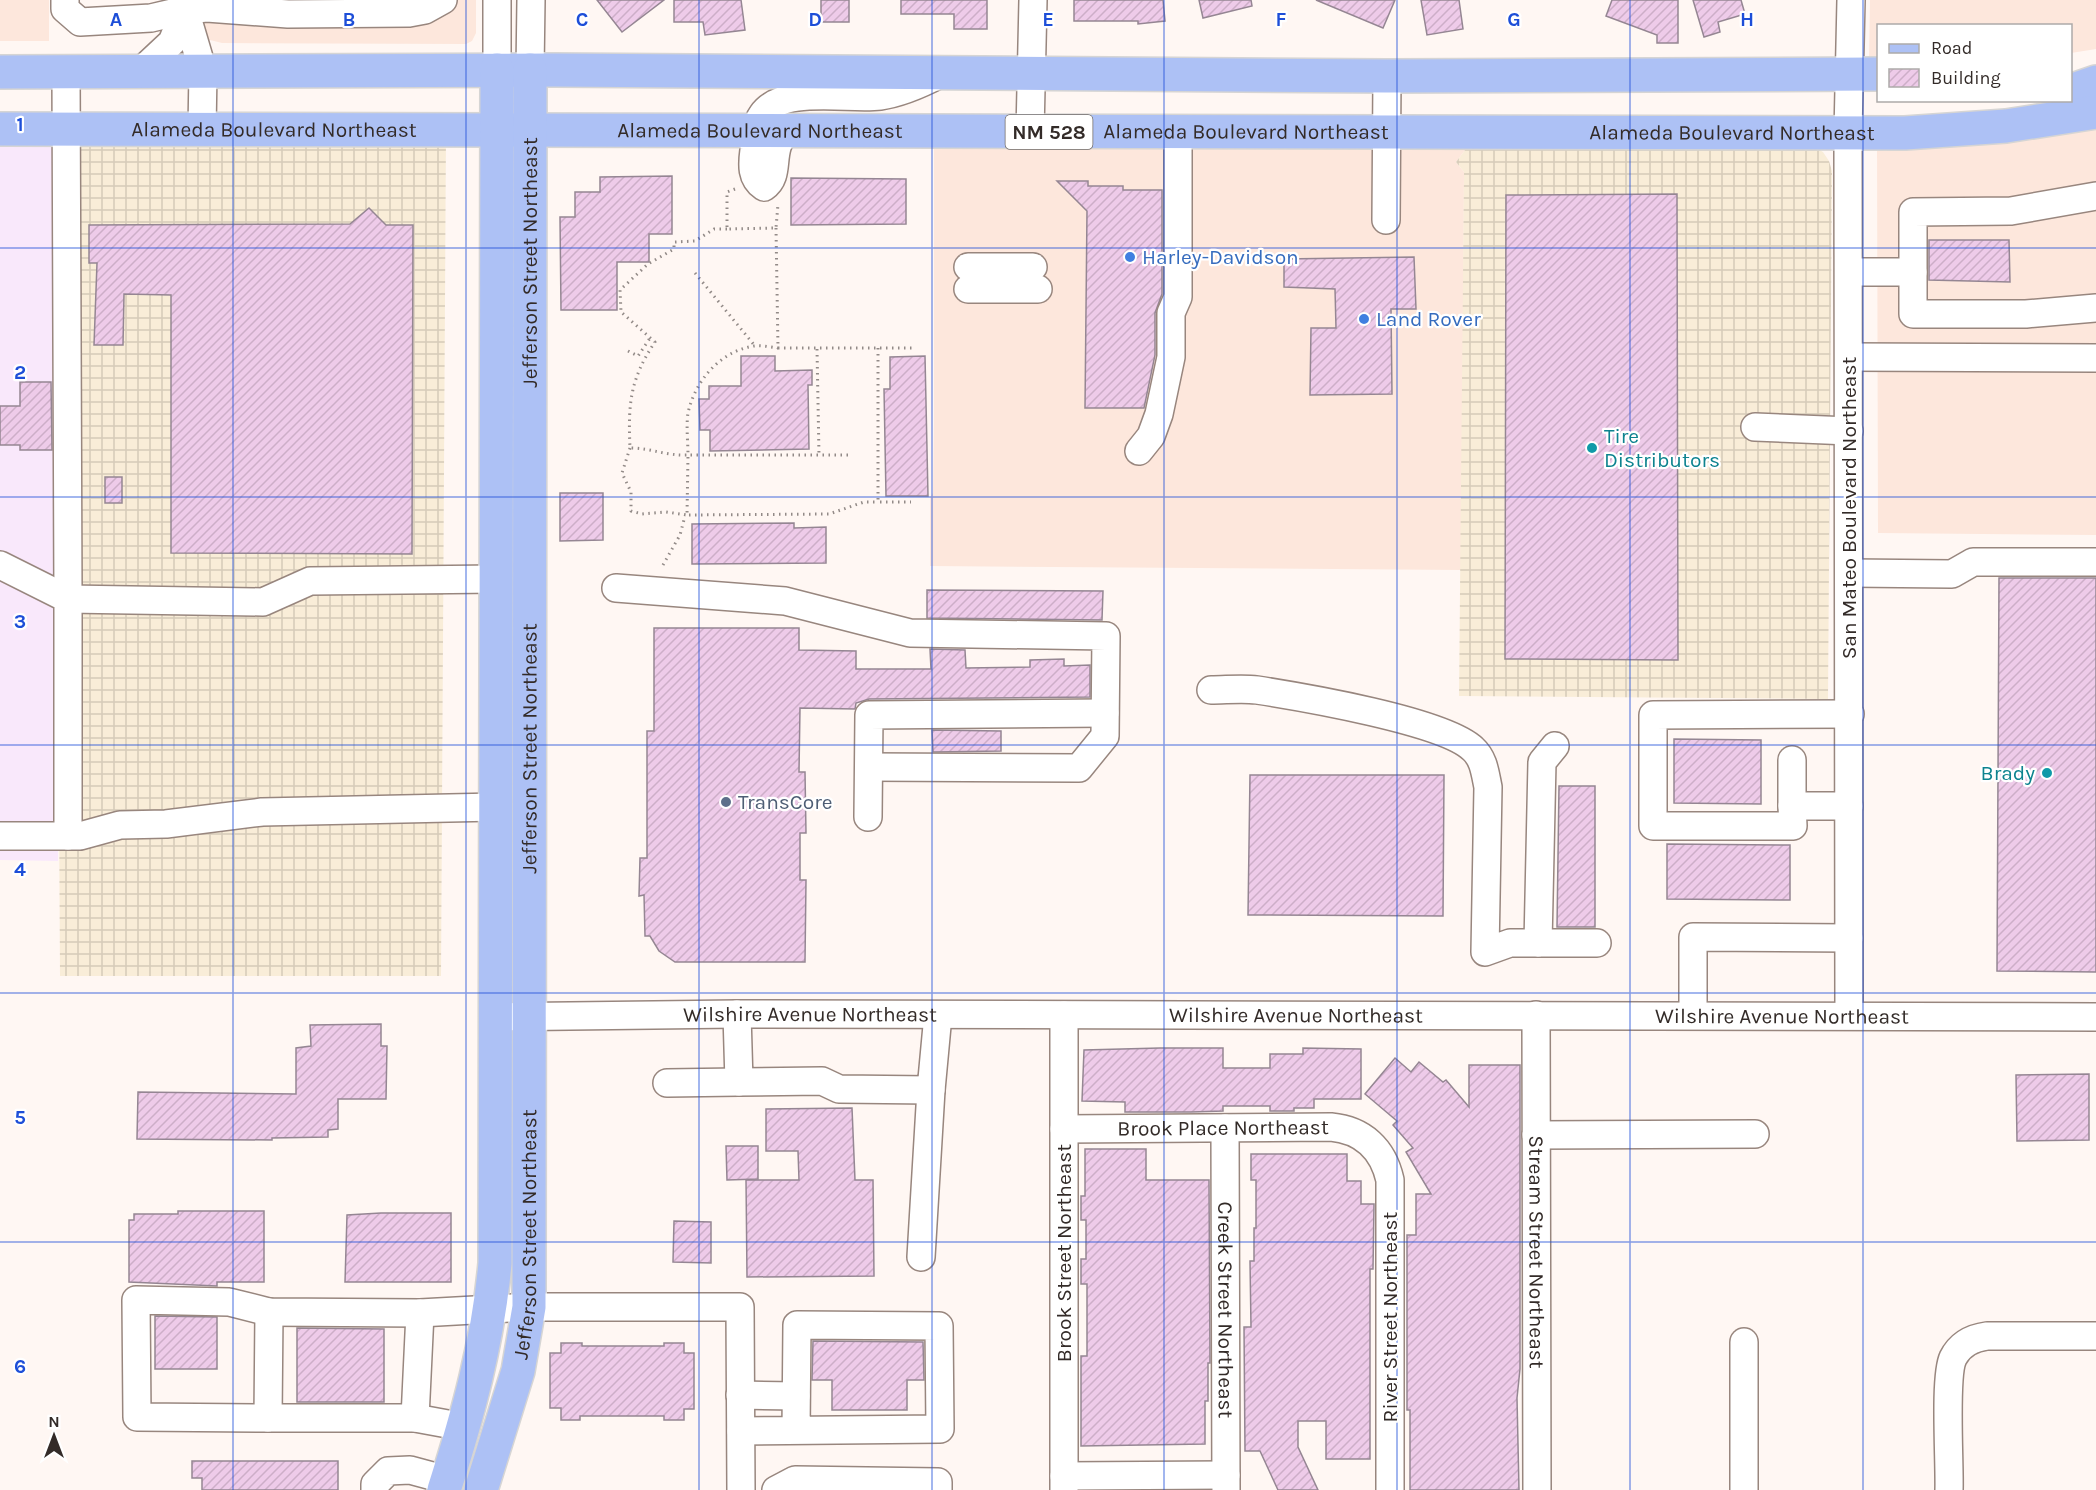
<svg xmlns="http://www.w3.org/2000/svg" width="2096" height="1490" font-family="Karla,sans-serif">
	<defs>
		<pattern id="industrial-grid" width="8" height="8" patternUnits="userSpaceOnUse" patternTransform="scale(1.5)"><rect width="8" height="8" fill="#f9edd8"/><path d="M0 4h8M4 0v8" fill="none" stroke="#d6cbb9"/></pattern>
		<pattern id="building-hatch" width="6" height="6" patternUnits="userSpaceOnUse" patternTransform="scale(1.5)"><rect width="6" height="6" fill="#eecbe9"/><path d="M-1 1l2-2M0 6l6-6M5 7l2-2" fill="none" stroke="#cdaec8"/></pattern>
	</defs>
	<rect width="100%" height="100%" fill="#fff7f3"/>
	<g fill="#fde7dc">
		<rect x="0" y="0" width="49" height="41"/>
		<polygon points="169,0 476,0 476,33 472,41 466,44 222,43 206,39"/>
		<polygon points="1870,0 2096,0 2096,49 2071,53 2070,26 1878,26 1878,60 1869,60"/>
		<polygon points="2096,122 2096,535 1878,533 1877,145"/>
		<polygon points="1471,142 1456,162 1464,172 1462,570 930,566 930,497 933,493 934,422 934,144"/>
	</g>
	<g fill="url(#industrial-grid)">
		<polygon points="446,132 441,976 60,976 55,134"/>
		<polygon points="1471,142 1814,147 1823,152 1829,161 1832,171 1828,699 1459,696 1464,172 1456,162"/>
	</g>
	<polygon fill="#f9e8fb" points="0,133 55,134 58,861 0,860"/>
	<g fill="url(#building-hatch)" stroke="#958693" stroke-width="1.5">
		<polygon points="597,0 664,0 622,32"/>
		<polygon points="674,0 741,0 745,30 705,35 703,22 674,22"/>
		<rect x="821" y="0" width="28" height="22"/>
		<polygon points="901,0 987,0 987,29 954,29 954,14 901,14"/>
		<polygon points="1074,0 1163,0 1165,21 1138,24 1138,21 1074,21"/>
		<polygon points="1199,0 1251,0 1252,6 1203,18"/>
		<polygon points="1316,0 1395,0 1383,28"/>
		<polygon points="1421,0 1459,0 1463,29 1427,35"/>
		<polygon points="1612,0 1678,0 1678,43 1657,43 1657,35 1606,16"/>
		<polygon points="1693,0 1741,0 1745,14 1718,22 1720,32 1704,37"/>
		<polygon points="672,176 672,234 649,234 649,262 617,262 617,310 561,310 560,217 575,217 575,192 600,192 600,177"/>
		<polygon points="791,178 906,179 906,224 791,225"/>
		<polygon points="1057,181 1088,181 1088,186 1123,186 1123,190 1162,190 1162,294 1155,313 1155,355 1144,408 1085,408 1087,211"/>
		<polygon points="1677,194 1678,660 1505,659 1506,195"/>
		<polygon points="369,208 386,225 413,225 412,554 171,553 171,295 124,294 123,345 94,345 97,263 89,263 89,225 350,224"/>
		<polygon points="1929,240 2009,240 2010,282 1929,280"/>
		<polygon points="1414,257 1416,309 1391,309 1392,394 1310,395 1311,328 1336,328 1335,289 1284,287 1284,259"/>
		<polygon points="741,356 775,356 775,371 812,370 812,385 808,385 809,449 710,451 710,430 700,430 699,399 709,399 709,386 741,386"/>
		<polygon points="925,356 928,496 886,496 884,389 890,389 890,357"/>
		<polygon points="20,382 51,382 52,450 20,450 20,445 0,445 0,406 20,406"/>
		<rect x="105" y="477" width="17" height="26"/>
		<polygon points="560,493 603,493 603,540 560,541"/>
		<polygon points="794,523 794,528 826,527 826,563 692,564 692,524"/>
		<polygon points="1999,578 2096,578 2096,972 1997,971"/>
		<polygon points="927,590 1103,591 1102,620 927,618"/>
		<polygon points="654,628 799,628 799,650 856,651 856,669 931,669 930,649 965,650 966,668 1030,667 1030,660 1064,659 1064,666 1090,665 1090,697 869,699 856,703 855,709 800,708 799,772 805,772 806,833 800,833 800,880 806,880 805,962 675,962 659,951 650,936 645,936 644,895 639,896 640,858 647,858 647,731 654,731"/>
		<polygon points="932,730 1001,731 1001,751 933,752"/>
		<polygon points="1674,739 1761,740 1761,804 1674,803"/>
		<polygon points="1250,775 1444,775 1443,916 1248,915"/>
		<polygon points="1559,786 1595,786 1595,927 1557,927"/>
		<polygon points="1667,844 1790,845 1790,900 1667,899"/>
		<polygon points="381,1024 381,1046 387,1046 386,1099 338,1099 338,1129 328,1130 328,1137 272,1138 272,1140 137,1139 138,1092 296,1094 296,1048 311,1046 310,1025"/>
		<polygon points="1160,1048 1223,1048 1223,1068 1270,1068 1270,1054 1303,1054 1303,1048 1361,1049 1361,1099 1314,1099 1314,1108 1294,1108 1294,1111 1270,1111 1270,1106 1223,1106 1223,1111 1191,1112 1125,1112 1125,1102 1082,1101 1084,1050"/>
		<polygon points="1395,1058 1411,1072 1419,1062 1443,1082 1446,1080 1469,1107 1469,1065 1520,1065 1520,1369 1517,1398 1519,1490 1410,1490 1410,1410 1407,1410 1407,1235 1416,1235 1416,1194 1431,1194 1406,1152 1413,1148 1393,1125 1397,1121 1365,1094"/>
		<polygon points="2089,1074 2089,1140 2017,1141 2016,1075"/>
		<polygon points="852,1108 855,1180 873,1180 874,1276 747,1277 746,1180 799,1180 798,1151 766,1151 766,1109"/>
		<polygon points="726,1146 758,1146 758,1179 727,1180"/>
		<polygon points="1085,1149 1146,1149 1146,1180 1209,1180 1210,1363 1208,1363 1208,1401 1205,1401 1205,1444 1081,1446 1081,1356 1087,1356 1087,1284 1081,1284 1081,1259 1086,1259 1086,1220 1081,1220 1081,1196 1085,1196"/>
		<polygon points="1251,1154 1347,1154 1347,1181 1361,1181 1361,1204 1374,1204 1373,1269 1370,1269 1370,1459 1326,1459 1326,1421 1298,1421 1298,1447 1318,1490 1278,1490 1260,1451 1245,1451 1244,1327 1251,1327 1250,1261 1254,1261 1254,1228 1256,1228 1256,1180 1251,1180"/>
		<polygon points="178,1211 264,1211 264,1282 217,1282 217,1286 129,1282 129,1220 134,1220 134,1214 178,1214"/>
		<polygon points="381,1213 451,1213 451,1282 345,1282 347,1215"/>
		<polygon points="674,1221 711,1222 711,1263 673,1262"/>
		<polygon points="155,1316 217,1317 217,1369 155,1369"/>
		<polygon points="297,1328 384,1329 384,1402 297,1402"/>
		<polygon points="813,1341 923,1342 924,1380 907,1380 907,1410 832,1410 832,1380 812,1380"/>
		<polygon points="561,1343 582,1343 582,1346 664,1346 664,1343 684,1343 684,1353 694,1353 694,1409 684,1409 684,1420 664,1420 664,1416 580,1416 580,1420 561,1420 561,1408 550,1408 550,1353 561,1353"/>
		<polygon points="192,1461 338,1461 338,1490 202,1490 202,1478 192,1478"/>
	</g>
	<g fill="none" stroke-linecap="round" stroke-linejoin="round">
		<defs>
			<g id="minor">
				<polyline points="65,0 65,9 80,22 151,18 185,10 207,8 288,14 409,13 425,10 443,0"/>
				<polyline points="182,0 203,71 202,130"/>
				<polyline points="497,70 497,0"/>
				<polyline points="530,70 531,0"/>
				<polyline points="141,71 172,42 185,10"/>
				<polyline points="66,72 68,599 263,602 310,581 497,579"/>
				<path d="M787,131c-20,18 -5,44 -23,56 -13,-9 -12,-22 -10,-37 1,-11 1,-25 8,-35 20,-30 86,-15 118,-19 21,-3 41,-12 60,-22"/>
				<polyline points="1030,132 1033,0"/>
				<polyline points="2096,196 2011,211 1913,212 1913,314 2026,314 2096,308"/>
				<polyline points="1386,220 1387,76"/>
				<polyline points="968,267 1033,267"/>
				<polyline points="1849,272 1913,272"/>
				<polyline points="968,289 1038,289"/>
				<polyline points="1849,357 2096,358"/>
				<polyline points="1755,427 1849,431"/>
				<polyline points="1139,451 1151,436 1159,414 1171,357 1171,313 1178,297 1178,133"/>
				<polyline points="0,565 68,599 68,836"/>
				<polyline points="1850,573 1952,574 1973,562 2096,562"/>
				<polyline points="616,588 785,601 910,633 1106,636 1105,736 1079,768 869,767"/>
				<path d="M1211,690c15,0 31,-2 46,0 45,7 187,31 216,59 11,10 12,24 15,38l-3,165 25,-9h87"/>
				<polyline points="1792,760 1792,806"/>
				<polyline points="1849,806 1792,806 1793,826 1653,826 1653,715 1850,714"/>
				<polyline points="868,817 869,715 1105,713"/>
				<polyline points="0,836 80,836 120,825 166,824 262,812 496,807"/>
				<polyline points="1538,943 1542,762 1555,746"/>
				<polyline points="737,1014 739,1082 822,1081 839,1089 931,1090 938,1015"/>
				<polyline points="1064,1015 1064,1490"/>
				<path id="s1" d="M1536,1015l1,475"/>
				<polyline points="1693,1015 1693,937 1849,938"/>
				<polyline points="1849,1015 1848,133 1851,0"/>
				<path id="s2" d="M495,1017l242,-3 1359,3"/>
				<polyline points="667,1083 739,1082"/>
				<path id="s3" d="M1225,1128l1,362"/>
				<path id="s4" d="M1064,1129l267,-2c32,3 52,22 59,53v310"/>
				<polyline points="1536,1135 1755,1134"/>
				<polyline points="921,1257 931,1090"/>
				<polyline points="269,1312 268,1418 415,1418 464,1427"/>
				<polyline points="740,1395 796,1396"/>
				<polyline points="268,1418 137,1417 136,1300 229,1302 269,1312 420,1313 529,1307 740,1307 741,1490"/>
				<polyline points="415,1418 420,1313"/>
				<polyline points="741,1431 940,1429 939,1326 797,1325 796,1430"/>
				<polyline points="1064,1476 1226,1475"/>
				<polyline points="375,1490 375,1484 388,1471 410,1470 447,1480"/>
				<polyline points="776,1490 795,1480 938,1482 938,1490"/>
				<polyline points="1744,1490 1744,1342"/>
				<path d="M1949,1490c1,-26 -5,-113 4,-132 7,-14 19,-20 34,-22h109"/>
			</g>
			<g id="major">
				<polyline points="0,72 554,70 1387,76 1878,74"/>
				<polyline points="2070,91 2096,82"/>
				<path id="s5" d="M0,129l1905,4 101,-7 90,-14"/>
				<path d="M444,1490c24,-75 44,-149 51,-227l2,-1193"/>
				<path id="s6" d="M481,1490l37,-119 11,-64 1,-1237"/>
			</g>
		</defs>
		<use href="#minor" stroke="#98867e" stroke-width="30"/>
		<use href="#major" stroke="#d6d5d4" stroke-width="36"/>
		<g stroke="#928a87" stroke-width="3" stroke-dasharray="1.5 4.5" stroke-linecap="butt">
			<polyline points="735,189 727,192 727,229 776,228 778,204"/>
			<polyline points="776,228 778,348 913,348"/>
			<path d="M727,229h-13l-19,12 -21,1v7l-26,15 -28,26 1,22 34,30c-25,37 -27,62 -25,106 21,0 36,8 58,7 0,-13 -2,-29 0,-42 7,-32 32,-62 66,-67 7,-1 16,1 24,2"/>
			<polyline points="695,273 755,346"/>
			<polyline points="878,348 878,502 911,502"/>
			<polyline points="817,349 819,455"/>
			<polyline points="628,351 638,356 650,338"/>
			<polyline points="630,448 622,473 631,492 631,511 642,514 666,512 687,515"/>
			<polyline points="848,455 688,455 687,515 829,514 864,502 878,502"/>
			<polyline points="663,565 680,535 685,516"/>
		</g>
		<use href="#minor" stroke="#fff" stroke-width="27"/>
		<use href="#major" stroke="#adc1f5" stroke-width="33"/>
	</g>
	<path fill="none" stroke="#1d4ed8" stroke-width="1.5" stroke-opacity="0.55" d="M233,0v1490M466,0v1490M699,0v1490M932,0v1490M1164,0v1490M1397,0v1490M1630,0v1490M1863,0v1490M0,248h2096M0,497h2096M0,745h2096M0,993h2096M0,1242h2096"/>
	<g fill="#3f7fe0" stroke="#fff" stroke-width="2">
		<circle cx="1130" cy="257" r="6"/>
		<circle cx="1364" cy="319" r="6"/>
	</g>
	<g fill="#0f9aa8" stroke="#fff" stroke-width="2">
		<circle cx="1592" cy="448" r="6"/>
		<circle cx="2047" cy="773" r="6"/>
	</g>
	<circle fill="#5c6f8a" stroke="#fff" stroke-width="2" cx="726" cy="802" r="6"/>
	<g text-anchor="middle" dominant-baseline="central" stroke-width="4.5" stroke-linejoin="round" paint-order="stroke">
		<rect fill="#fff" stroke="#706b68" stroke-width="1.5" x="1005.5" y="115" width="87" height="34" rx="4.5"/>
		<g font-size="20" font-weight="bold" fill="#332b28">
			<text x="1049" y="132">NM 528</text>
		</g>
		<g font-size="21" fill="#332b28" stroke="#fff">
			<text stroke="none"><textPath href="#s5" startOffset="274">Alameda Boulevard Northeast</textPath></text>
			<text stroke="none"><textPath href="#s5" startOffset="760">Alameda Boulevard Northeast</textPath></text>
			<text stroke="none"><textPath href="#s5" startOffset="1246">Alameda Boulevard Northeast</textPath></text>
			<text stroke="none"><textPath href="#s5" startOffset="1732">Alameda Boulevard Northeast</textPath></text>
			<text stroke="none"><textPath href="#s6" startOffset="1234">Jefferson Street Northeast</textPath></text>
			<text transform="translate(1849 508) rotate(-90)">San Mateo Boulevard Northeast</text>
			<text stroke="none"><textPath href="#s6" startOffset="748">Jefferson Street Northeast</textPath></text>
			<text stroke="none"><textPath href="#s2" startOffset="315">Wilshire Avenue Northeast</textPath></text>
			<text stroke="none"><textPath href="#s2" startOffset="801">Wilshire Avenue Northeast</textPath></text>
			<text stroke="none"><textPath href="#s2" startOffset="1287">Wilshire Avenue Northeast</textPath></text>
			<text stroke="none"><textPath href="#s4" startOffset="159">Brook Place Northeast</textPath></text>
			<text stroke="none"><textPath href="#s6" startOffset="262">Jefferson Street Northeast</textPath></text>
			<text transform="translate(1064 1253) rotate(-90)">Brook Street Northeast</text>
			<text stroke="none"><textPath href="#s1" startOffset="237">Stream Street Northeast</textPath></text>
			<text stroke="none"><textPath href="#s3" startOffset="182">Creek Street Northeast</textPath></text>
			<text transform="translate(1390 1317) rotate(-90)">River Street Northeast</text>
		</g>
		<g font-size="21" fill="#366cbe" stroke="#fff" text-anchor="start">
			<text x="1142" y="257">Harley-Davidson</text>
			<text x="1376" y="319">Land Rover</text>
		</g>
		<g font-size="21" fill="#0d838f" stroke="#fff" text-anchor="start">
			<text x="1604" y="436">Tire<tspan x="1604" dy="24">Distributors</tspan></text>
			<text x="2035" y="773" text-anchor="end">Brady</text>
		</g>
		<g font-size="21" fill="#4e5e75" stroke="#fff" text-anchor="start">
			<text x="738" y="802">TransCore</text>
		</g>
	</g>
	<g font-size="20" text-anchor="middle" font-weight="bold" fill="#1d4ed8" stroke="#fff" stroke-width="4.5" stroke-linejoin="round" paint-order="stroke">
		<text x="116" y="26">A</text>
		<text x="349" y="26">B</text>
		<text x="582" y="26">C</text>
		<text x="815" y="26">D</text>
		<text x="1048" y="26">E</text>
		<text x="1281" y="26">F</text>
		<text x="1514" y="26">G</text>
		<text x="1747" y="26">H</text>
		<text x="20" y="131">1</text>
		<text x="20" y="379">2</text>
		<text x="20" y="628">3</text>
		<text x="20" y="876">4</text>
		<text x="20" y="1124">5</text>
		<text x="20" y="1373">6</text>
	</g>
	<rect x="1877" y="24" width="195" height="78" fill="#ffffff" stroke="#adaaa9" stroke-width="1.5"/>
	<rect x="1889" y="44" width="30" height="9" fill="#adc1f5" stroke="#adaaa9" stroke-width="1.5"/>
	<text x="1931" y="54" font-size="18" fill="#332b28">Road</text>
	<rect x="1889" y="69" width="30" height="18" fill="url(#building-hatch)" stroke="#adaaa9" stroke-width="1.5"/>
	<text x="1931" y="84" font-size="18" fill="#332b28">Building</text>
	<g transform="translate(54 1436)" stroke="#ffffff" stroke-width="4.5" paint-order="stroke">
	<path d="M0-4.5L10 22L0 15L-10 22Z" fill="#332b28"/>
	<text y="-9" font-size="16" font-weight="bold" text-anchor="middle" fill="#332b28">N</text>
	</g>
</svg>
